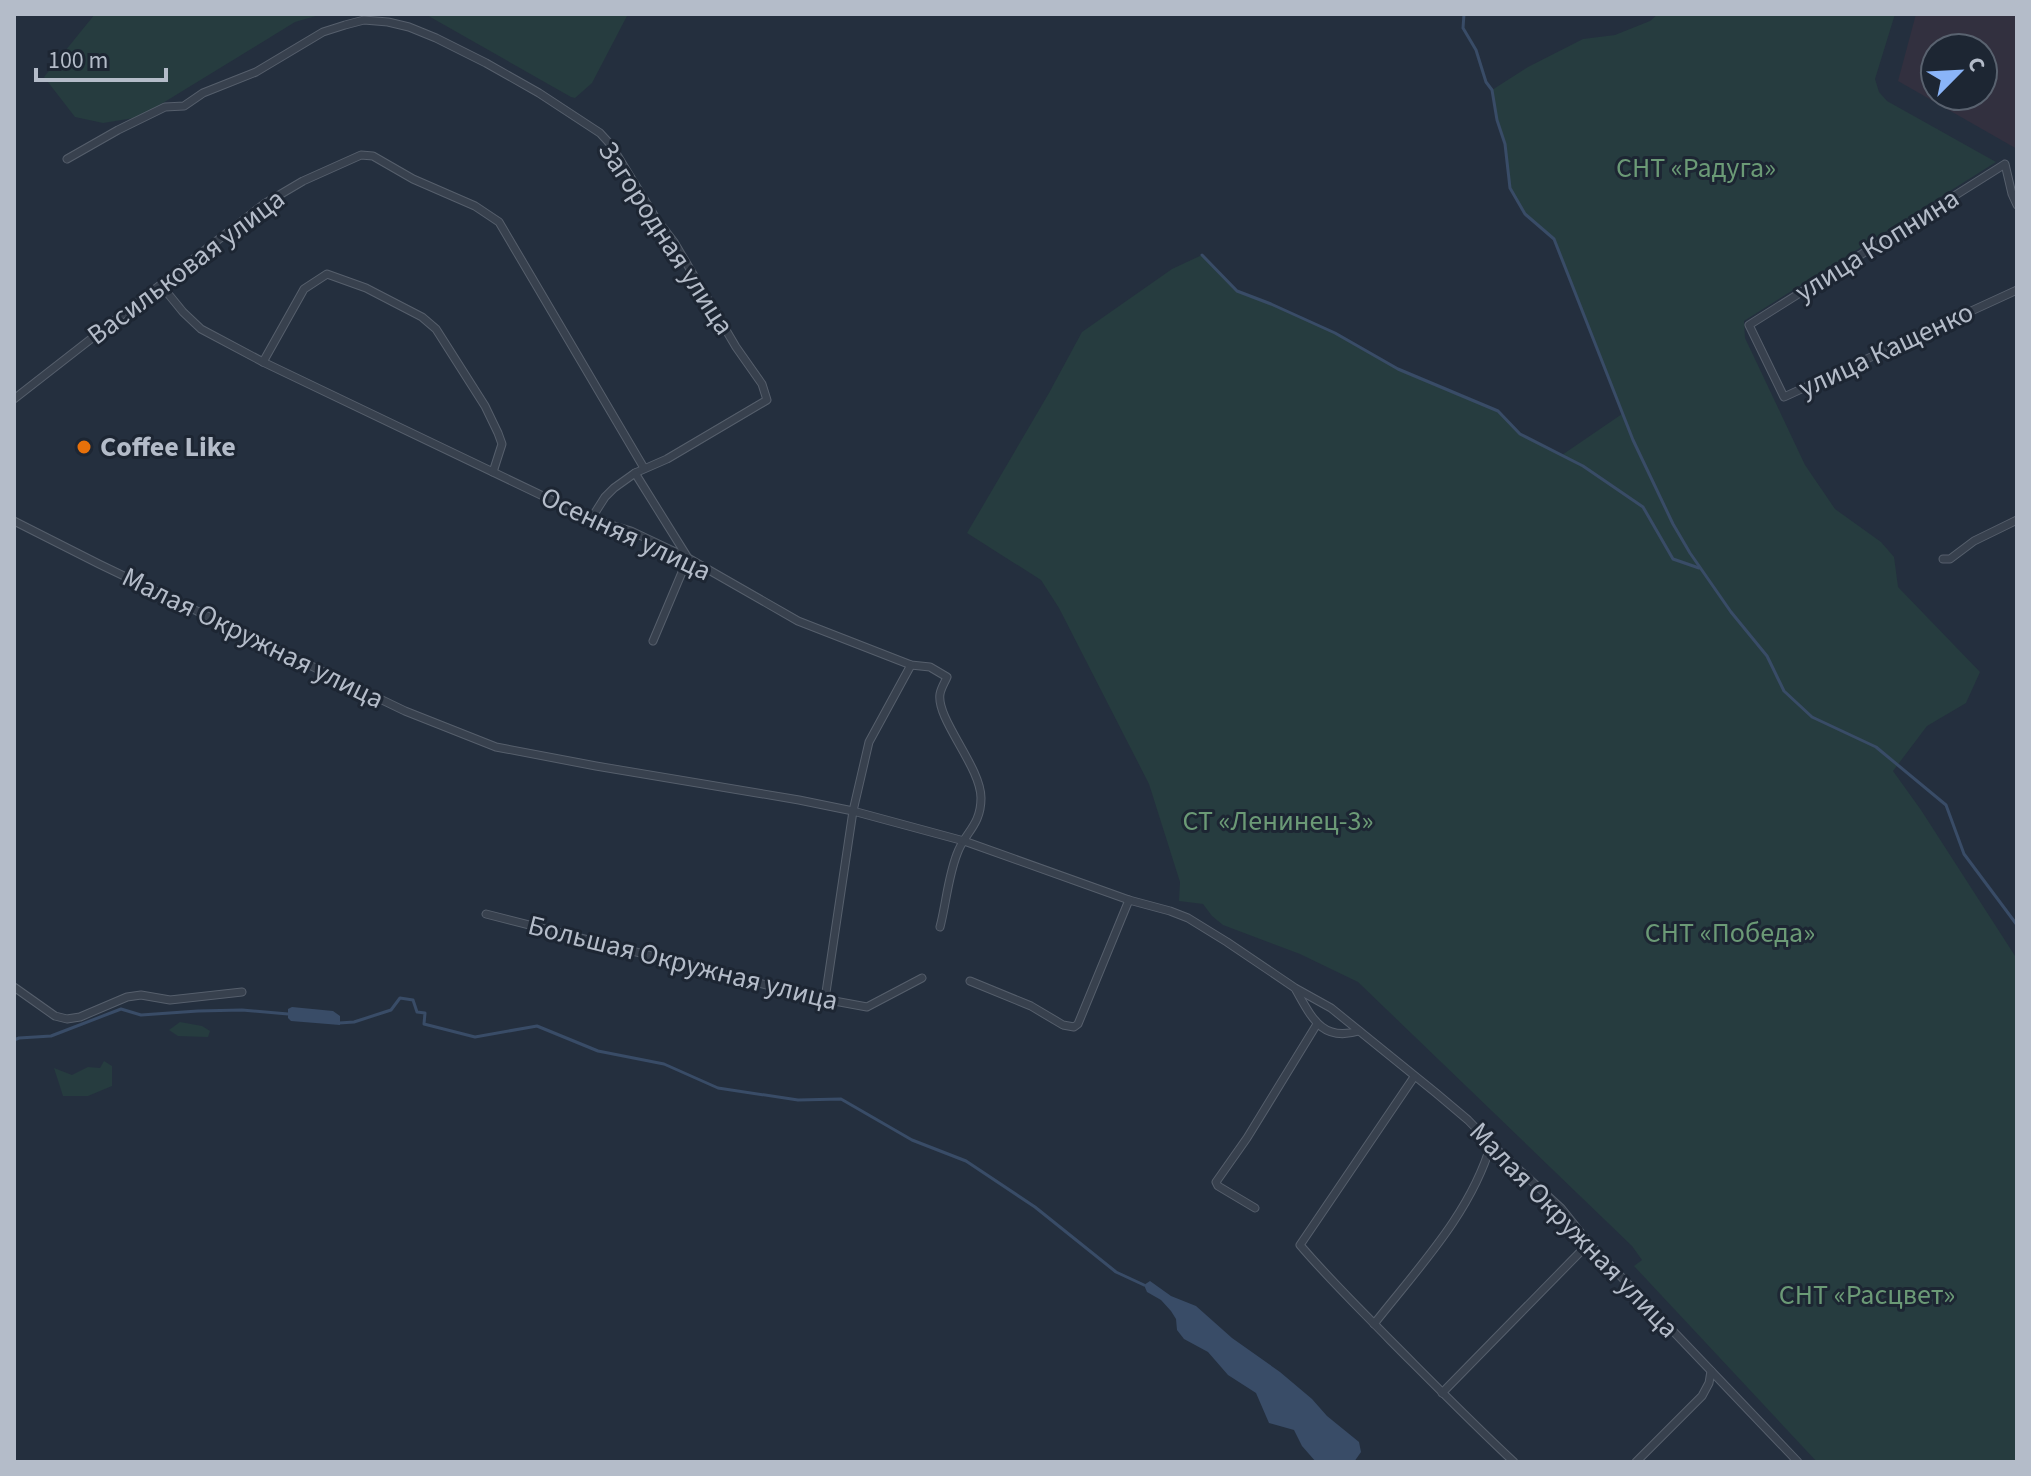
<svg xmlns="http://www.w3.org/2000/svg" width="2031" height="1476" font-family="'Source Sans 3',sans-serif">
	<rect width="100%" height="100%" fill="#242f3e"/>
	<path fill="#32303f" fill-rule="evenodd" d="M1916,14h101v135l-119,-68zM1935,48h48v48h-48z"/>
	<g fill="#263c3f">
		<polygon points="95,14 323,14 295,22 140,117 103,123 75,117 44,77"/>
		<polygon points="425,14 628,14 592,83 575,98 571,97"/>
		<polygon points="1658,14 1895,14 1875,79 1879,92 1887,101 1996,162 1744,321 1745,338 1805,465 1835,509 1881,542 1894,557 1898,587 1980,672 1966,703 1927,726 1893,771 1921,810 2017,959 2017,1462 1817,1462 1634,1266 1642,1260 1632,1246 1358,982 1300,954 1223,925 1212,916 1203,904 1179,901 1180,882 1149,784 1059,608 1041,580 967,533 1049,393 1082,332 1172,269 1202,255 1237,291 1271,304 1335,333 1398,369 1498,411 1520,434 1562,455 1622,414 1554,239 1525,214 1510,188 1505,144 1497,120 1492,90 1528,67 1583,39 1615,35 1650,21"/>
		<polygon points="180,1022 202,1026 210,1031 208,1037 178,1036 169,1030"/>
		<polygon points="104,1061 112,1066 112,1086 88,1096 63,1096 54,1068 72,1075 88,1067 100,1068"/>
	</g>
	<g fill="#394c67">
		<polygon points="292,1007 333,1011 340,1016 340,1025 291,1021 288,1018 288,1009"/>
		<polygon points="1150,1281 1171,1296 1196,1306 1232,1338 1280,1372 1312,1399 1327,1416 1359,1442 1361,1452 1354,1462 1316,1462 1302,1446 1294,1430 1269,1423 1256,1393 1228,1375 1208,1352 1184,1339 1177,1330 1176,1319 1171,1311 1161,1300 1147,1292 1144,1285"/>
	</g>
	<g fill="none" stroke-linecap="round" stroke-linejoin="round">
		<g stroke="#394c67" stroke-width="3">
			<polyline points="1464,14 1463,28 1476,50 1486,82 1492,90 1497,120 1505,144 1510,188 1525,214 1554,239 1633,440 1673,524 1690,553 1731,612 1767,656 1784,691 1812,717 1876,747 1946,805 1964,854 2017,925"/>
			<polyline points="1202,255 1237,291 1271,304 1335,333 1398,369 1498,411 1520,434 1583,466 1643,507 1673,559 1699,568"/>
			<polyline points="339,1023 354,1022 391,1010 400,998 413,1000 417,1012 425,1013 424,1024 475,1037 537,1026 598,1051 664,1064 718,1088 798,1100 841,1099 912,1140 966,1161 1035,1207 1116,1272 1144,1285"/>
			<polyline points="14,1040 19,1038 51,1036 121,1009 141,1015 198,1011 242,1010 288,1014"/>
		</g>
		<defs>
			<g id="minor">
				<polyline points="67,159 118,130 165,107 184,106 203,93 256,72 323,32 345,25 364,20 388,22 409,27 436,38 486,63 539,93 600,133 611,145 657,220 674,242 736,347 762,384 767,400 667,459 635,473 614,488 605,497 591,519"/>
				<polyline points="2017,205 2012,194 2005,164 1749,325 1784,397 2017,290"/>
				<path d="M161,285l22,27 18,17 62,33 328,157 40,12 57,27 110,63 113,44 19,2 17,10c-2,5 -6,11 -7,17 -4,25 41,73 41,104 0,28 -17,35 -24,56 -9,23 -11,50 -17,73"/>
				<polyline points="263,362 304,289 327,274 366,288 422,317 436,329 485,406 498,433 502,444 493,472"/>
				<polyline points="14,399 264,204 303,181 361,155 373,156 413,179 475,206 499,222 644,468"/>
				<polyline points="635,473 688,558 653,641"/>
				<polyline points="14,521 99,564 405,711 496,747 596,766 799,800 853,811 964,841 1129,900 1170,911 1188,918 1227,942 1295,988 1331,1008 1436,1093 1468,1120 1491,1144 1561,1208 1589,1243 1798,1462"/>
				<polyline points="1943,559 1950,559 1974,541 2017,520"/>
				<polyline points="486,914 818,998 867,1007 922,978"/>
				<polyline points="970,981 1031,1006 1063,1025 1074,1027 1078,1024 1129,900"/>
				<polyline points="14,987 55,1016 67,1019 80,1017 127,997 141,995 170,1000 242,992"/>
				<path d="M1296,990c16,28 26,52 63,41"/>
				<polyline points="825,999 853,811 869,742 911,665"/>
				<path d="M1414,1077l-114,168c28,33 59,63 90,95 41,41 81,82 124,122"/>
				<polyline points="1255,1208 1218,1186 1216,1182 1247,1138 1317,1024"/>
				<path d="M1374,1324c44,-56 97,-111 117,-180"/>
				<polyline points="1442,1393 1589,1243"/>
				<polyline points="1636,1462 1702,1396 1709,1383 1711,1371"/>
			</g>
		</defs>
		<use href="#minor" stroke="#565f6c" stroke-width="9"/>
		<use href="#minor" stroke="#38414e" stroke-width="7"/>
	</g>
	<circle fill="#e8710a" stroke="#1d2633" stroke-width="3" cx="84" cy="447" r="8"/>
	<g text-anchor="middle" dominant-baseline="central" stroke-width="6" stroke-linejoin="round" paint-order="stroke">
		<g font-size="28" fill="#6b9a76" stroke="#1d2633">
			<text x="1696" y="168">СНТ «Радуга»</text>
			<text x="1278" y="821">СТ «Ленинец-3»</text>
			<text x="1730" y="933">СНТ «Победа»</text>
			<text x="1867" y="1295">СНТ «Расцвет»</text>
		</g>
		<g font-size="28" fill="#b4bcc9" stroke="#1d2633">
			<text transform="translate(666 238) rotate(57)">Загородная улица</text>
			<text transform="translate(1877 245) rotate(-32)">улица Копнина</text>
			<text transform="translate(186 267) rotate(-37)">Васильковая улица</text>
			<text transform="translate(1886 350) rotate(-25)">улица Кащенко</text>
			<text transform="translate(626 534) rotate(25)">Осенняя улица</text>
			<text transform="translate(253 638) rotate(26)">Малая Окружная улица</text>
			<text transform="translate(683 963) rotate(14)">Большая Окружная улица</text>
			<text transform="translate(1574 1230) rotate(46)">Малая Окружная улица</text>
		</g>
		<g font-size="28" font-weight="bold" fill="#b4bcc9" stroke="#1d2633" text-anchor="start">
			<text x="100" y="447">Coffee Like</text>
		</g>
	</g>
	<rect width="2031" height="1476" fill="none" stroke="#b4bcc9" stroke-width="32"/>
	<g transform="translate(1959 72) rotate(66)"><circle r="38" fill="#1d2633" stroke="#59626f" stroke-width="2"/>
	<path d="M0-6L14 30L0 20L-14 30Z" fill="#8ab4f8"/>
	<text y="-12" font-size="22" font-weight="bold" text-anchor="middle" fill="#b4bcc9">С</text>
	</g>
	<path d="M36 68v12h130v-12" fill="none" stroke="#b4bcc9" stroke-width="4"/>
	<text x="48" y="68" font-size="24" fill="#b4bcc9" stroke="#1d2633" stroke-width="6" paint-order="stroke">100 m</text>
</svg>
